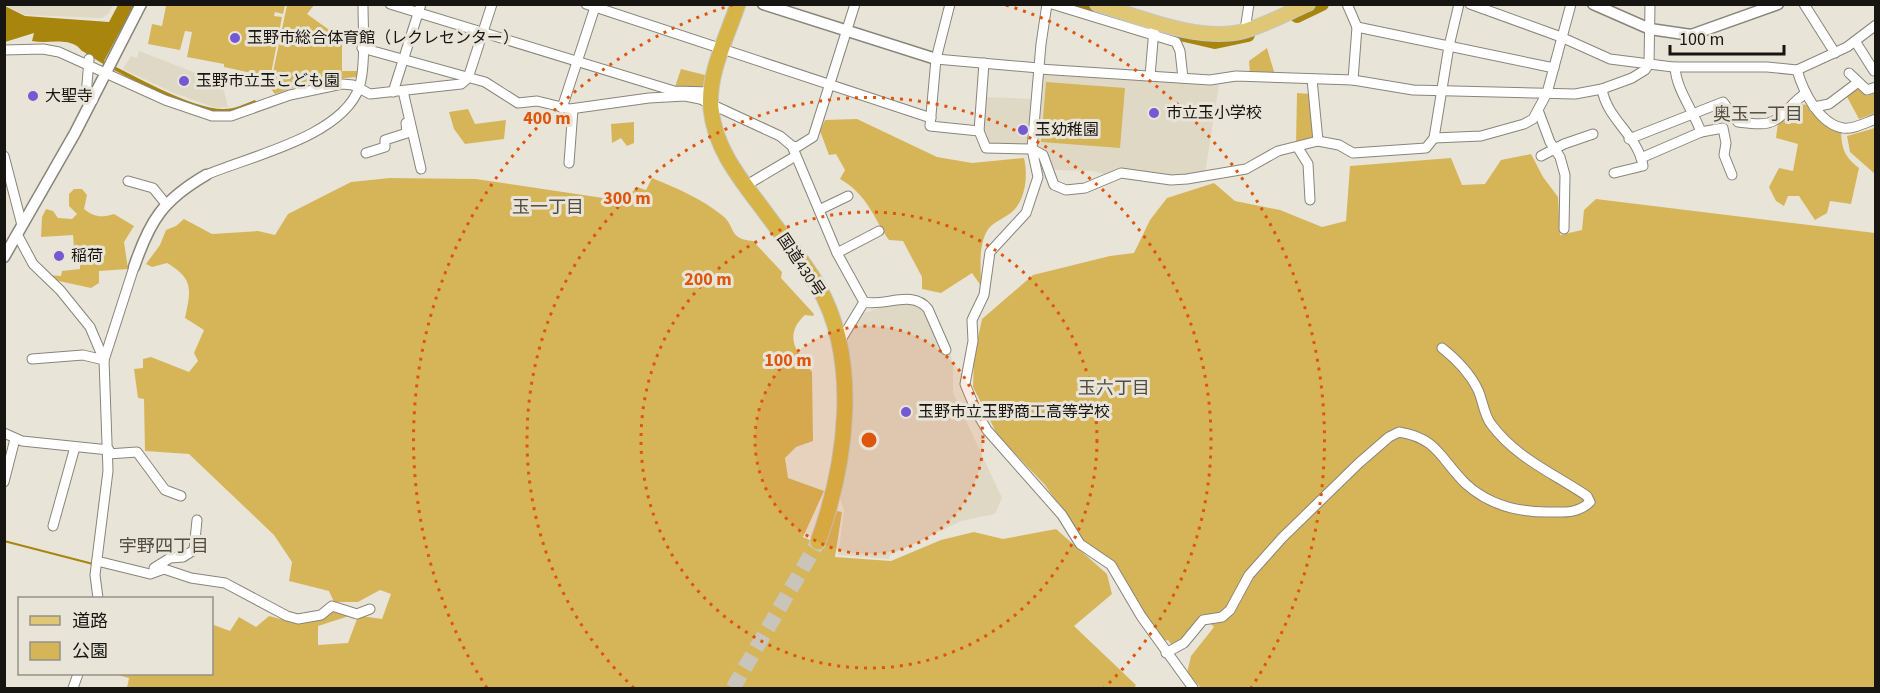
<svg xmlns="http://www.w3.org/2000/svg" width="1880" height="693" font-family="'Source Sans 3','Noto Sans JP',sans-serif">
	<rect width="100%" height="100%" fill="#e9e4d8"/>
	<g fill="#dfd8c5">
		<polygon points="5,5 5,4 113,5 108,14 102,18 25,15"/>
		<polygon points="139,51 222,83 228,107 216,108 174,93 123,69 131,56 137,58"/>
		<polygon points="1044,74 1219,85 1205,174 1170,177 1134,170 1107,175 1093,171 1056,170 1036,150 1040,76"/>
		<polygon points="984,97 1034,99 1031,145 987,145 981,128"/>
		<polygon points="891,304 917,304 925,312 941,347 949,345 953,368 953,393 1002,498 995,514 961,521 890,555 889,559 838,555 844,511 840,498 848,453 850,367 846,339 858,315"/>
	</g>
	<g fill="#d6b559">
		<polygon points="170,5 285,5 283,14 275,12 274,16 282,17 271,74 262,72 261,75 224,67 224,64 187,57 192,32 185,31 180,50 148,44 152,24 162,26 166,6"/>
		<polygon points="287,5 314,5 307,14 342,39 342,71 357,71 357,77 312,81 275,94 261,76 272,77"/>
		<polygon points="1267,48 1275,75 1250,73 1249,61"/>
		<polygon points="681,69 709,76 704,89 675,87"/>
		<polygon points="1046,82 1125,88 1120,148 1041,142"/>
		<polygon points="1858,86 1867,96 1875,93 1875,113 1859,119 1846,95"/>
		<polygon points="1297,93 1310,94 1316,138 1296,145"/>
		<path d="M1796,103l11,2 4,7 30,20c1,18 4,25 18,36l-8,36 -21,-3 -3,12 -12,7 -16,-24h-11l-4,10 -8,-5 -7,-14 10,-19 14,3 5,-27 -22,-6 2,-15z"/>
		<polygon points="468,109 475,124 506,120 504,139 465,144 454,129 449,112"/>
		<path d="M857,119l80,38 35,6 52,-5c4,16 2,41 -11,53 -7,7 -21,11 -26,20 -9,16 -6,38 -6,55l-9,-13 -31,20 -19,-4v-12l-19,-36 -14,-1c-16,-23 -22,-46 -49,-61l5,-9 -9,-16 -7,1 -9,-24 5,-11z"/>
		<polygon points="634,122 634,143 627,146 621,138 612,143 611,124"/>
		<polygon points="1875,128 1876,128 1875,174 1850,152 1847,136"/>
		<path d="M1531,154l12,23 15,20 2,38 22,-5 2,-20 12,-11 279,34v455h-674l-14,-15 4,-17 23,-29 -10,-10c-13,8 -19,22 -32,29l-4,-6 -7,2 -49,-82 -26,-15 -41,-60 -47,-49 -25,-49 1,-31 8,-37 51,-44 77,-19 24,-3 16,-33 17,-22 47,-15 21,18 45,9 42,17 24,-6 4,-55 101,-8 11,27 23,-1 16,-24z"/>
		<path d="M390,178l86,1 147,22 14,-14 9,3 6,-12c26,11 49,20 71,38 13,11 5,23 30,25l29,31 -1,6 33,36 -1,2 -8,-1c-22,20 -9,38 7,57l1,69 -17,6 -11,11 3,20 36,13 -21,46 21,9 13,-35 5,1 -7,45 56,4 50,-21 33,-8 29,7 53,-10 51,45 5,20 -38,32 62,59 -2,3h-1007l2,-10 -15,-4h98v-45l2,-4 16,6 9,-14 17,10 13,-11c23,7 44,9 64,-8l19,7 -34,11v19l30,-2 9,-24 4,-3 21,3 9,-25 -11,-4 -22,12h-24l-5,-11 -40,-10 3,-19 -18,-27 -85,-81 -44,-3 -1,-52 -6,-1 -4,-29 9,-1v-9l8,-2 38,15 9,-11 -4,-8 10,-23 -19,-12c6,-28 9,-39 -18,-55l-15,4 -6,-3 14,-19 6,-15 10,-4 8,-7 28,15 46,-3 17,4 13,-21 63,-32z"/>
		<path d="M74,189h8l5,6 -3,14c10,8 17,9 30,5l20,12 -10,16 4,27 -29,2v12l-8,5 -37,-8 -6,-5 13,1 1,-5 18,-2v-18l-6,-3 -1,-13 -32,2 1,-20 4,-8 7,2 5,7 14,1 5,-5 -8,-8v-12z"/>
	</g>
	<path fill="#a8850d" d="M118,5h16l-30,56c29,14 90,49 120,48 11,0 21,-5 31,-9l2,3c-13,5 -25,11 -40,9 -30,-3 -107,-42 -133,-60 -3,-1 -4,-4 -7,-6 -13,-8 -30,-2 -45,-5l2,-8 -29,9v-36l20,10 84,6z"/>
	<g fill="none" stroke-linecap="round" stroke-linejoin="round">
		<polyline stroke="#a8850d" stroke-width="2" points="4,541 93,564"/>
		<g stroke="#a8850d" stroke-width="14">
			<polyline points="1078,4 1109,13"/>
			<polyline points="1297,16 1322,4"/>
			<polyline points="1176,33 1215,42 1248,35"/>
		</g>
		<polyline stroke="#cac5ba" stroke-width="15" stroke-dasharray="15 8" stroke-linecap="butt" points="733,688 818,542"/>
		<defs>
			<g id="minor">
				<polyline points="390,4 674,91 711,92"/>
				<polyline points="586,4 931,118"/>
				<polyline points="950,4 936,59 930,126 979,131"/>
				<polyline points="1047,4 1041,44 1032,149 1038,177 1026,213 990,252 984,295 972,320 973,341 965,384 977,413 987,430 1062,515 1080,544 1111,565 1141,616 1193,688"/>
				<polyline points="1052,4 1176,42 1180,51 1183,78"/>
				<polyline points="1347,4 1357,27 1554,68"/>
				<polyline points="1470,4 1561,37 1610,59 1673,67 1767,67 1797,70 1847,47 1876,25"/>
				<polyline points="1804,4 1835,53"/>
				<polyline points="1245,30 1249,4"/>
				<polyline points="1855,41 1874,71"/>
				<polyline points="362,48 485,82 518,103 537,101 570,109 649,98 685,96 700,99 780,136 792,146 837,253 864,302"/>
				<polyline points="4,50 43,49 59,52 165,100 212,116 231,116 290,95 342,84 353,85 370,94 461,84 468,78 492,4"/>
				<polyline points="89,59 86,97 93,100"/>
				<polyline points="936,59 1039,68"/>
				<polyline points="984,63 979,131 986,148 1032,149 1043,155 1054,185 1066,190 1085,188 1121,173 1171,180 1187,179 1246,169 1278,151 1318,141 1339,145 1353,153 1426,148 1434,138 1449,46 1459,4"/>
				<path d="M1675,67c1,22 18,43 26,65"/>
				<polyline points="1039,69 1210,80 1236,76 1353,80 1413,90 1575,94 1602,89 1632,78 1645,70 1649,64 1650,4"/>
				<path d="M1797,70c6,21 22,54 46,58 9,2 24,-6 33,-9"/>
				<polyline points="1849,73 1867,90 1876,87"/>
				<polyline points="1150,76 1154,29"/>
				<polyline points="1312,79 1318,141"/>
				<polyline points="1353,80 1357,27"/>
				<path d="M1602,89c5,31 36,46 41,77l-29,7"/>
				<polyline points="403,91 421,169"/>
				<polyline points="393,92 421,4"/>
				<polyline points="1814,107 1829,104 1857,83"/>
				<polyline points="562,108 596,4"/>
				<polyline points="1538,110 1550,142 1560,157 1565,175 1564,229"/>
				<polyline points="1434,138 1481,136 1524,124 1533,119 1547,93 1571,4"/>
				<path d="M1629,139l94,-37 15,20c9,1 21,3 30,1 16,-4 23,-21 37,-29"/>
				<polyline points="792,146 797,147 813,137 855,4"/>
				<polyline points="1298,148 1308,164 1310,200"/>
				<polyline points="366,153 385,147 385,140 407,133 406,123"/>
				<polyline points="4,156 22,225"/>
				<polyline points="1541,156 1564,144 1593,134"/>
				<polyline points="1641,158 1701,132 1723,128 1726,143 1724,155 1732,175"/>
				<polyline points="569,163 573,109"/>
				<path d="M206,175c44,-19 135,-38 153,-87 7,-21 4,-61 4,-84"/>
				<polyline points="128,181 153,188 166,204"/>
				<polyline points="745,186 794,157"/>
				<polyline points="819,210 848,196"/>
				<polyline points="17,234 33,264 60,290 90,327 104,360"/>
				<polyline points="837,253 879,231"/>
				<path d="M839,343l25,-41c21,5 48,-13 64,7l18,41"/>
				<polyline points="32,359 83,355 104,360"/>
				<polyline points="4,433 22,441 109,450"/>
				<polyline points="108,454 137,452 165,490 181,496"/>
				<polyline points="4,482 15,439"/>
				<polyline points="53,526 75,447"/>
				<polyline points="97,561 150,574 164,569 191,578 225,583 287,616 298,619 321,615 332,606 357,614 370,609"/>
				<polyline points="154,568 170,558 183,557 194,550 197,520"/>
				<polyline points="98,598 95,575 108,471 104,360 134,267"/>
				<path d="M1166,653l18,-10 19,-23 19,-3 8,-7 19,-35 33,-37 77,-75 30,-26 10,-5c39,6 42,28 67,52 22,20 51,28 81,28 17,0 30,2 43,-10l-3,-6c-34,-23 -71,-38 -96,-72 -7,-9 -8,-23 -13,-34 -8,-17 -22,-31 -36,-42"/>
				<polyline points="73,688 78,674"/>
			</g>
			<g id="tertiary">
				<polyline points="763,4 936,59"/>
				<polyline points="1593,4 1650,29 1691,35 1778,4"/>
				<polyline points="4,257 75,133 141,4"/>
				<path d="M134,267c16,-47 29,-67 72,-92"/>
			</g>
			<path id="primary" d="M1097,4c43,13 103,39 147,27 22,-6 43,-18 64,-27"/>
			<path id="trunk" d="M738,4c-11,33 -31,71 -27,105 4,41 31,72 54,103 18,25 38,48 53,74 43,75 28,179 0,256"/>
		</defs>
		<use href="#minor" stroke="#89857b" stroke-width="11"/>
		<use href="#tertiary" stroke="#89857b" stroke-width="13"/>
		<use href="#primary" stroke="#c7c7c6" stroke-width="16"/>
		<use href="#trunk" stroke="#c7c7c6" stroke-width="17"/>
		<use href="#minor" stroke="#fff" stroke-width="9"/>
		<use href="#tertiary" stroke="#fff" stroke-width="10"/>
		<use href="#primary" stroke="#e0c775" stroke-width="14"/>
		<use href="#trunk" stroke="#d6b447" stroke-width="15"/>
	</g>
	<circle cx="869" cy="440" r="114" fill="#de560c" fill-opacity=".12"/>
	<g fill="none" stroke="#de560c" stroke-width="3" stroke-dasharray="3 6">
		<circle cx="869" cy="440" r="114"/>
		<circle cx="869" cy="440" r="228"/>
		<path d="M634 688A342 342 0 1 1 1104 688"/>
		<path d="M487 688A456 456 0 0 1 732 5M1006 5A456 456 0 0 1 1251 688"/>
	</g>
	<g fill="#7459d3" stroke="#e9e4d8" stroke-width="2">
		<circle cx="235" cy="38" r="6"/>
		<circle cx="184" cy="81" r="6"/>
		<circle cx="33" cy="96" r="6"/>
		<circle cx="1154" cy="113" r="6"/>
		<circle cx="1023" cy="130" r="6"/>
		<circle cx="59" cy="256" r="6"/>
		<circle cx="906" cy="412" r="6"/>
	</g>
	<g text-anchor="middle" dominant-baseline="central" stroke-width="6" stroke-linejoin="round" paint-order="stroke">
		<g font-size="16" fill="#171511" stroke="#e9e4d8" text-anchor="start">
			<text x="247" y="38">玉野市総合体育館（レクレセンター）</text>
			<text x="196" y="81">玉野市立玉こども園</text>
			<text x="45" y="96">大聖寺</text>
			<text x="1166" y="113">市立玉小学校</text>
			<text x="1035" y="130">玉幼稚園</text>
			<text x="71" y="256">稲荷</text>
			<text x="918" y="412">玉野市立玉野商工高等学校</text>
		</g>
		<g font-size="16" fill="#171511" stroke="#e9e4d8">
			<text transform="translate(801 265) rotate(56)">国道430号</text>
		</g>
		<g font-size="18" fill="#514d43" stroke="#e9e4d8">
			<text x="1758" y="114">奥玉一丁目</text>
			<text x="548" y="207">玉一丁目</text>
			<text x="1114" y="388">玉六丁目</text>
			<text x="164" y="546">宇野四丁目</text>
		</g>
	</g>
	<circle cx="869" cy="440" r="9" fill="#de560c" stroke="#e9e4d8" stroke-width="3"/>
	<g font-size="18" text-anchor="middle" font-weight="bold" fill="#de560c" stroke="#e9e4d8" stroke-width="6" stroke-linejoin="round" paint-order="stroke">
		<text x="547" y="124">400 m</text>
		<text x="627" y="204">300 m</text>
		<text x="708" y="285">200 m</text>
		<text x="788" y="366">100 m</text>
	</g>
	<rect width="1880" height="693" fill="none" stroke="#171511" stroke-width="12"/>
	<rect x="18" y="597" width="195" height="78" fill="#e9e4d8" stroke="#959188" stroke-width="1.5"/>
	<rect x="30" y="616" width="30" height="9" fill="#e0c775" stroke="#959188" stroke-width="1.5"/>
	<text x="72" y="627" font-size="18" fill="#171511">道路</text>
	<rect x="30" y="642" width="30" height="18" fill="#d6b559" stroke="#959188" stroke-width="1.5"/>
	<text x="72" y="657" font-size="18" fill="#171511">公園</text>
	<path d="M1670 45v9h114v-9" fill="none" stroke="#171511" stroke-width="3"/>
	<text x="1679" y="45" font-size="18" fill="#171511" stroke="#e9e4d8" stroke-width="4.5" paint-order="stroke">100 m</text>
</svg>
